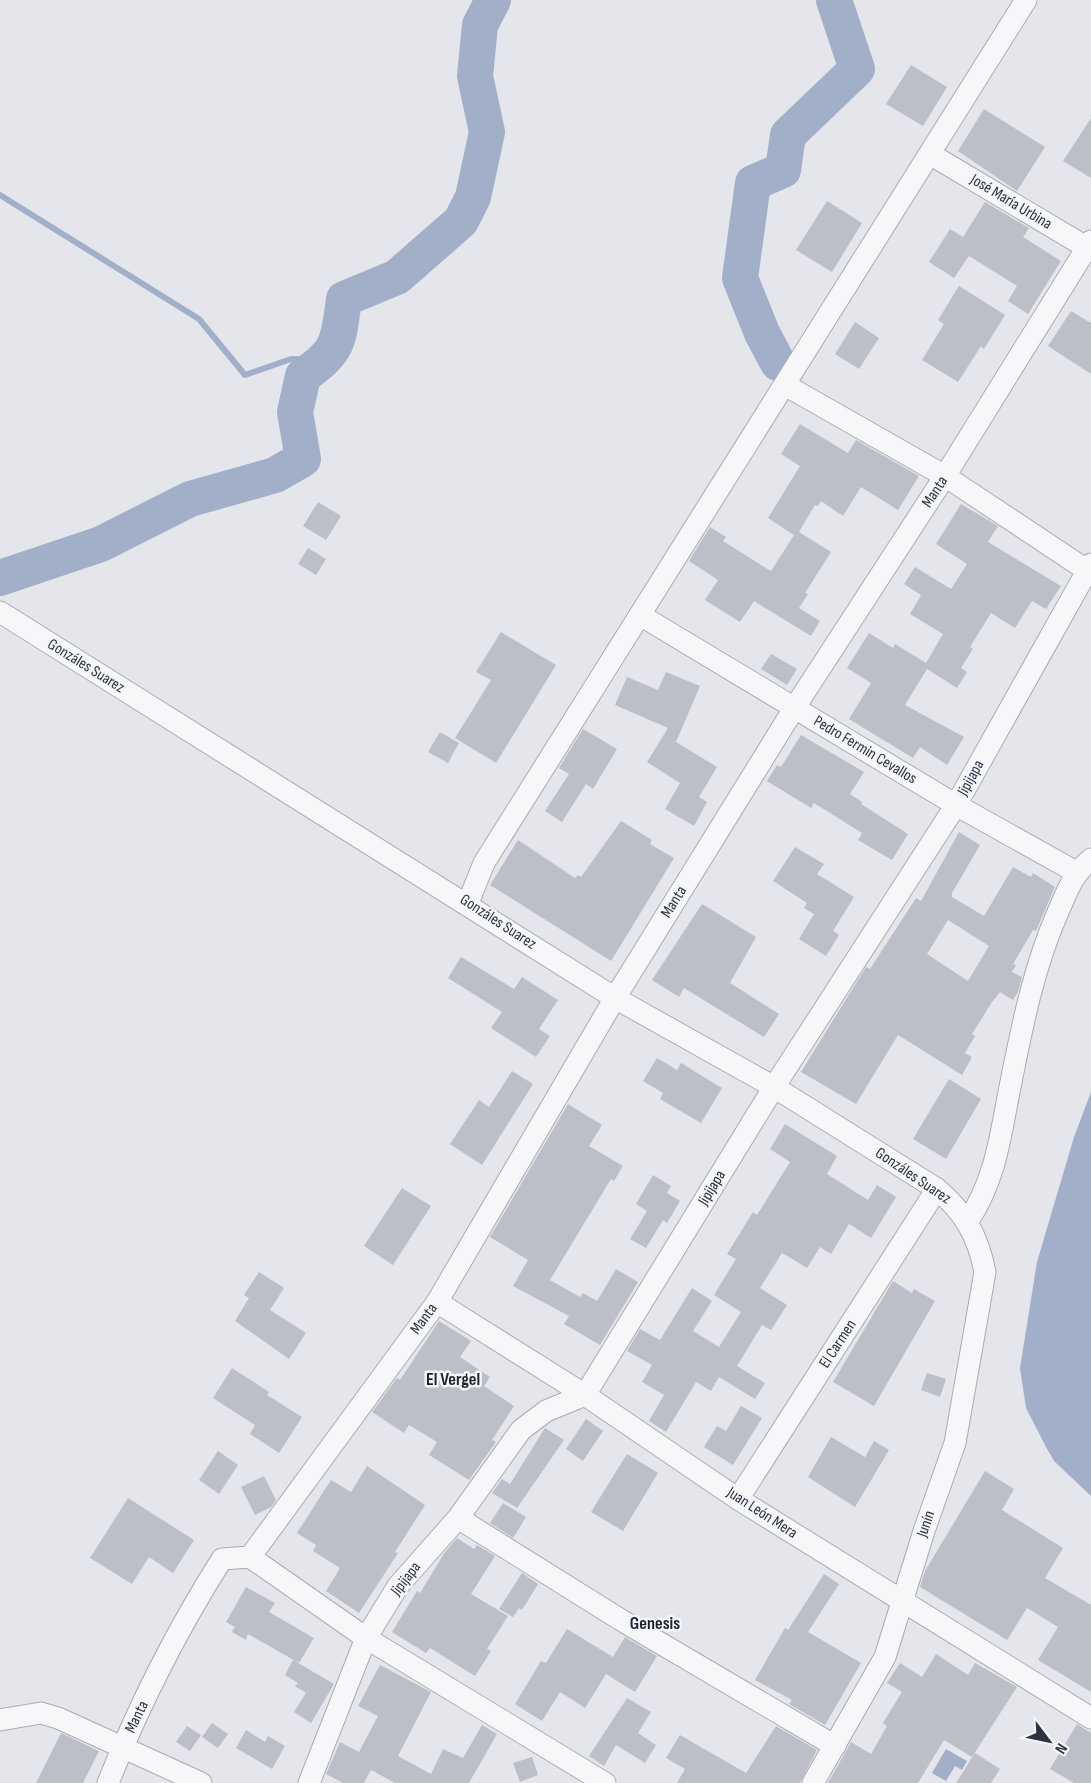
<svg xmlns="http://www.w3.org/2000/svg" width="1091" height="1783" font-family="'Sofia Sans Condensed',sans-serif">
	<rect width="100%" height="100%" fill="#e4e6eb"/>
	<g fill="#a2afc8">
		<polygon points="1091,1092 1091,1496 1054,1461 1046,1447 1026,1408 1020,1368 1037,1262 1074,1137"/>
		<polygon points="946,1749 967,1761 962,1770 955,1766 946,1781 932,1773"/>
	</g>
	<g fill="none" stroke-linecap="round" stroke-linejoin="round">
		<polyline stroke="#a2afc8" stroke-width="6" points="0,195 199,319 245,375 291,359 326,360"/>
		<g stroke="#a2afc8" stroke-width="36">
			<polyline points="778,363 762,333 740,278 753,183 783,170 788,135 857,69 834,0"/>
			<path d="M0,578l101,-34 89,-45 85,-24 28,-16 -8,-47 8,-36c37,-26 35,-34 41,-77l53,-22 64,-56 12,-24 14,-65 -12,-56 5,-51 13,-25"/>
		</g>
	</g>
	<g fill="#bcbfc8" fill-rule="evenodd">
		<polygon points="911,65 947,87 923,126 886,104"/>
		<polygon points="984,109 1045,147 1017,191 958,151"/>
		<polygon points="1091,118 1091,178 1063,161"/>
		<polygon points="827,201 862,223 832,272 796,250"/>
		<polygon points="985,202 1029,228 1023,237 1061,261 1028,314 1008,301 1017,286 969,256 954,278 929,262 950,229 963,237"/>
		<polygon points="959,286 1005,315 984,349 981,346 958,382 922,360 944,324 938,320"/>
		<polygon points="1071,311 1091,323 1091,374 1048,346"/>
		<polygon points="855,322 879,338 859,369 835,354"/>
		<polygon points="800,424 848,453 856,440 919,476 898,510 861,487 843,516 821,501 818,506 815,505 799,532 831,552 805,593 808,594 799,608 820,621 811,636 754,601 740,622 705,600 718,580 689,561 710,527 726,537 723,541 771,571 794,535 768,518 800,466 781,454"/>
		<polygon points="318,502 341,516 326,540 303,526"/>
		<polygon points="961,504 998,526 988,542 1061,586 1046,609 1032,601 1015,628 991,613 970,647 973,649 961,668 967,672 957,688 927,669 905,705 964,737 947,765 920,747 913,758 849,719 871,683 847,668 869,633 893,648 895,644 926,663 943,634 910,614 921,595 904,584 915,567 951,589 967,564 936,544"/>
		<polygon points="308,548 326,559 316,575 298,564"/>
		<polygon points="501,632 556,665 496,763 455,738 491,680 476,672"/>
		<polygon points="771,654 797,669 787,685 761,669"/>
		<polygon points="666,672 700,686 676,742 717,767 699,797 707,802 694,826 665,809 680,783 647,762 668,728 615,705 627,677 658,690"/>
		<polygon points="583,729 617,749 593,789 586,784 562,822 545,811 569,774 559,768"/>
		<polygon points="440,732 459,743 448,763 428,752"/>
		<polygon points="801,735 864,772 850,794 862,802 861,804 908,834 892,860 858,840 862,833 814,803 811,808 767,781 777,765 781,767"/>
		<polygon points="621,821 652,840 650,844 674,858 611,961 490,885 518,840 575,878 578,875 581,877"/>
		<path d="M959,832l21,13 -28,48v4l32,19 29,-49 18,10 2,-4 22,14 -19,44 -3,-1 -20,34 3,1 -4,7 10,5 -4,15 -5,8 -13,-8 -8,10 -20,32 3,2 -10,17 7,4 -10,18 -64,-40 -42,69 -55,-32 65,-105 4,2 46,-71 5,3zM948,920l41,26 -21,35 -41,-27z"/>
		<polygon points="795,847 824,864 817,874 854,897 833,931 839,935 826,956 799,939 814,914 804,908 807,903 773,881"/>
		<polygon points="702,904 756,937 730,983 779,1014 764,1037 684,988 679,997 652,980"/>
		<polygon points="461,957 514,989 522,977 558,1000 539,1029 550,1036 536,1057 491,1028 502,1012 448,978"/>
		<polygon points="657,1058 677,1070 681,1063 722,1088 701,1123 660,1099 663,1093 643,1081"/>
		<polygon points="512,1071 533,1084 482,1165 450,1144 479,1100 489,1107"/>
		<polygon points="949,1079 981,1099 946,1159 913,1139"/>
		<polygon points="568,1104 602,1125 589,1146 623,1166 614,1181 611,1179 550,1280 580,1297 583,1293 597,1301 616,1269 638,1282 600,1345 564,1324 569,1316 513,1286 528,1260 490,1237"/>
		<polygon points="785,1124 837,1156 827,1174 868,1200 877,1185 896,1197 871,1238 849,1224 831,1254 820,1247 807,1268 782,1253 760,1288 787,1305 771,1330 762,1325 737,1366 765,1383 755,1399 719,1377 711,1391 696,1382 666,1432 649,1421 664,1395 642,1382 652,1365 627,1351 640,1329 660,1340 692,1288 712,1301 693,1331 719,1347 741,1312 714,1295 736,1259 727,1254 753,1212 757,1215 790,1162 770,1149"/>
		<polygon points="653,1175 671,1186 667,1193 680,1201 667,1223 663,1220 646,1248 630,1239 647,1211 636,1204"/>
		<polygon points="402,1188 431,1206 393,1265 364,1246"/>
		<polygon points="259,1272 284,1288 270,1310 306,1333 289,1359 235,1321 249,1298 244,1295"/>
		<polygon points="893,1281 912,1293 914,1289 935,1301 874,1406 833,1382"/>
		<polygon points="439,1321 471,1341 460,1357 490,1377 484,1386 514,1406 492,1440 496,1442 469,1480 429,1455 437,1442 409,1425 404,1433 372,1412 397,1378 400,1380"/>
		<polygon points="232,1368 269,1392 267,1395 302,1417 279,1453 250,1434 255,1425 213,1398"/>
		<polygon points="927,1373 946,1379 940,1397 921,1390"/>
		<polygon points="741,1406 762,1418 733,1465 704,1447 717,1426 726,1431"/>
		<polygon points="586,1419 603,1431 583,1461 566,1449"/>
		<polygon points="545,1428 564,1440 517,1508 492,1493 502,1479 510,1484"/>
		<polygon points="831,1437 865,1457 874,1441 889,1450 855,1507 808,1477"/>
		<polygon points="218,1451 238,1465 219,1494 199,1480"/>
		<polygon points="627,1454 658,1473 623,1531 591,1512"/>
		<polygon points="367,1466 425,1505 395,1552 398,1553 359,1613 326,1591 340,1568 313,1551 316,1545 297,1533 331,1480 351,1492"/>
		<polygon points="985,1471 1014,1489 1002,1510 1063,1548 1045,1578 1091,1605 1091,1692 1038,1660 1058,1627 1027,1608 1007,1640 920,1587 925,1571"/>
		<polygon points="264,1476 276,1500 271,1507 255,1515 241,1487"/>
		<polygon points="128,1498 194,1540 173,1573 149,1557 132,1584 90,1558"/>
		<polygon points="503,1503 526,1517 513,1538 490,1523"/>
		<polygon points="457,1538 474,1549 477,1545 495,1556 471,1594 508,1616 487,1649 491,1651 475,1676 430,1648 426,1653 392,1632 417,1591 420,1593 445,1552"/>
		<polygon points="522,1573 538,1584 522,1610 519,1608 513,1617 499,1609"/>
		<polygon points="824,1574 839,1584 808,1632 861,1663 825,1725 789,1704 792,1700 755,1680 785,1628 788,1630"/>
		<polygon points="246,1587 275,1603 269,1612 314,1638 299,1663 248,1634 246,1640 232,1632 235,1627 226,1622"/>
		<polygon points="567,1629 613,1657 625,1637 657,1656 635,1692 606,1674 585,1708 560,1692 542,1721 515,1704 541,1661 546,1663"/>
		<polygon points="936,1654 968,1675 975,1663 1017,1687 972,1757 944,1740 918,1783 828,1783 851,1742 871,1754 887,1726 883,1723 902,1692 887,1683 900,1663 922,1677"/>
		<polygon points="293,1660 334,1684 311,1723 294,1712 306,1693 295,1686 298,1683 285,1675"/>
		<polygon points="380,1665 431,1692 398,1756 431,1774 443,1749 463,1758 482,1725 497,1734 469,1783 395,1783 371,1770 364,1783 343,1783 326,1774 340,1742 359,1752 378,1716 358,1706"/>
		<polygon points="627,1698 651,1712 638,1733 656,1745 645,1763 616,1745 604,1766 589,1756"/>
		<polygon points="212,1723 228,1734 218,1748 202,1737"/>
		<polygon points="1077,1724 1091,1733 1091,1783 1074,1783 1050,1769"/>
		<polygon points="187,1726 201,1735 190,1751 176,1742"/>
		<polygon points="776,1726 817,1750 800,1783 677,1783 685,1769 666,1758 680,1735 746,1773"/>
		<polygon points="246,1730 265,1742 268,1736 285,1746 272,1769 236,1748"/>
		<polygon points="61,1733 99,1751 83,1783 36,1783"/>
		<polygon points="975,1753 1000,1769 991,1783 956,1783"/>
		<polygon points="532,1757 538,1775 520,1782 513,1763"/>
	</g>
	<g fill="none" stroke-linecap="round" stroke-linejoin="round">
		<defs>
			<g id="minor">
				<polyline points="930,154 1091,250"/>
				<polyline points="785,385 945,476 1091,573"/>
				<path d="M0,612l615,386 159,89 163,102c28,24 41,47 48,83l-30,171 -31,88 -39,126 -72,126"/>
				<polyline points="640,615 956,805 1076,872"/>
				<polyline points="468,903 484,863 1026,0"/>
				<path d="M968,1221c27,-41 32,-82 41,-129 12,-60 24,-124 49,-180 10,-22 14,-37 33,-53"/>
				<polyline points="437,1302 585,1395 738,1499 1091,1718"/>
				<polyline points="738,1499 937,1189"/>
				<polyline points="458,1518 621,1620 835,1746"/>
				<polyline points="250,1557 437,1302 615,998 795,707 945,476 1091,241"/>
				<polyline points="0,1720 41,1713 58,1718 201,1783"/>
				<path d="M108,1783c31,-78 69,-153 114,-224l28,-2 116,81 239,145"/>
				<polyline points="309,1783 366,1638 398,1586 458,1518 521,1430 546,1411 585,1395 774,1087 956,805 1091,564"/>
			</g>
		</defs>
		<use href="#minor" stroke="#a9acb5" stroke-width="23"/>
		<use href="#minor" stroke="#f7f7f9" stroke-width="21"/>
	</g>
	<g text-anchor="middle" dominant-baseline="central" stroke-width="5" stroke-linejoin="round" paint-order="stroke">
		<g font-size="16" fill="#2d3243" stroke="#f4f5f8">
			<text transform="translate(1011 202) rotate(31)">José María Urbina</text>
			<text transform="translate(935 492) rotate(-57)">Manta</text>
			<text transform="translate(86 666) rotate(32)">Gonzáles Suarez</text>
			<text transform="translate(865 750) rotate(31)">Pedro Fermin Cevallos</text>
			<text transform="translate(971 778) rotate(-61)">Jipijapa</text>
			<text transform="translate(674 902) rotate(-58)">Manta</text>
			<text transform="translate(498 922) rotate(33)">Gonzáles Suarez</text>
			<text transform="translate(913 1176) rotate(34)">Gonzáles Suarez</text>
			<text transform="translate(712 1188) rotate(-59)">Jipijapa</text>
			<text transform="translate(424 1319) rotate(-54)">Manta</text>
			<text transform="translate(838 1344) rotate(-57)">El Carmen</text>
			<text transform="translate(762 1513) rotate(33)">Juan León Mera</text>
			<text transform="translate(926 1524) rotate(-71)">Junín</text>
			<text transform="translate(406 1579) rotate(-52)">Jipijapa</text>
			<text transform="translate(137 1717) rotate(-64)">Manta</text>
		</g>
		<g font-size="18" font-weight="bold" fill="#1f2334" stroke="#f4f5f8">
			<text x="453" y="1379">El Vergel</text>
			<text x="655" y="1623">Genesis</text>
		</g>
	</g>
	<g transform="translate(1049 1741) rotate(122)" stroke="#f4f5f8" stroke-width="4.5" paint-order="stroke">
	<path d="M0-4.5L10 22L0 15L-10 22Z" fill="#2d3243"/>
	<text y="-9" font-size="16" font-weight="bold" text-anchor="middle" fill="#2d3243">N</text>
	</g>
</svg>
